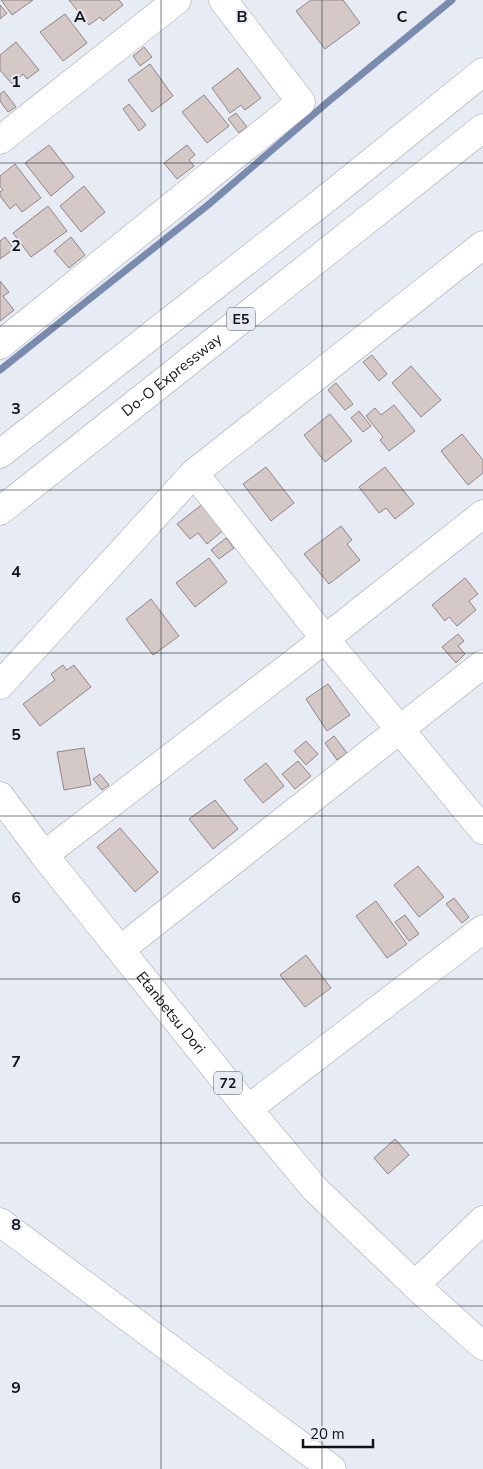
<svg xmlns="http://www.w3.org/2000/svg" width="483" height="1469" font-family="'Nunito Sans',sans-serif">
	<rect width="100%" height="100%" fill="#e6ebf4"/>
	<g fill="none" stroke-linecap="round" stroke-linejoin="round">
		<polyline stroke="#798caf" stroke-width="7" points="0,370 208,205 329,101 452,0"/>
	</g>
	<g fill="#d5c9c8" stroke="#908684">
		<polygon points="1,0 33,0 12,15"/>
		<polygon points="69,0 119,0 123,5 103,21 100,17 89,25"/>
		<polygon points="311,0 343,0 360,23 325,49 296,11"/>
		<polygon points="0,5 7,13 0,19"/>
		<polygon points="65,14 87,43 63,61 40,32"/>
		<polygon points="16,42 39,70 27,79 23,74 12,84 0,70 0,55"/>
		<polygon points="144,47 152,57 140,66 133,56"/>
		<polygon points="150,64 173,96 152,112 128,80"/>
		<polygon points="238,68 261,98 245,110 241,105 230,113 212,88"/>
		<polygon points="4,91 16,107 8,112 0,101 0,94"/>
		<polygon points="204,95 229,126 207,143 182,112"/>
		<polygon points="129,104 146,125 139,131 123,109"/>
		<polygon points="236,113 247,127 239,133 228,119"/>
		<polygon points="49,145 74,177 51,196 25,163"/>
		<polygon points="187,145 195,155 189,160 194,166 177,179 164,163"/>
		<polygon points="15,164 41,198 22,212 16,204 10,209 0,196 0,192 3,190 0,186 0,176"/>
		<polygon points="84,186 105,212 81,232 60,206"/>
		<polygon points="48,206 67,231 31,257 13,233"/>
		<polygon points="5,237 14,249 0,259 0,241"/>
		<polygon points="71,237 85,255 69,268 54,251"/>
		<polygon points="0,281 9,292 3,296 14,310 0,321"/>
		<polygon points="372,355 387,374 379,381 363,362"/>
		<polygon points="411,366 441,400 421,417 392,383"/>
		<polygon points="336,383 353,404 345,410 328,390"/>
		<polygon points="394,405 415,431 389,451 380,440 383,437 366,416 375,408 381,415"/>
		<polygon points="359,411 371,426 363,432 351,418"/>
		<polygon points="330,414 352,441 325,462 304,435"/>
		<polygon points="462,434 483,460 483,473 468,485 441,451"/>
		<polygon points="266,467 294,503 271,521 243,484"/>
		<polygon points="385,467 414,504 395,519 386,508 379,513 359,487"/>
		<polygon points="204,503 225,529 207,544 198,533 190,539 177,524"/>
		<polygon points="341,526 352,540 347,544 360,560 329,584 304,554"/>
		<polygon points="226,538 234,548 219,559 211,550"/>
		<polygon points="209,558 227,582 195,607 176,583"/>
		<polygon points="465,578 478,594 469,601 476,610 457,626 449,617 445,621 432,605"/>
		<polygon points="151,599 179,636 153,655 126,619"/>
		<polygon points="458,634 464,641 458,646 465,654 456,663 442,647"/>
		<polygon points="63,665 67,670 74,665 91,687 40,726 23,704 55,680 51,674"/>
		<polygon points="328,684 350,715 327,731 306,699"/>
		<polygon points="334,736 347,753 337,760 325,743"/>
		<polygon points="306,741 318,754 306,765 294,751"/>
		<polygon points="84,748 91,785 64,790 57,752"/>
		<polygon points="298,761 311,776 295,789 282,774"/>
		<polygon points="266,763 284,786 263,803 244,780"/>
		<polygon points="100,774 109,785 102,790 93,779"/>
		<polygon points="215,800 238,829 213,849 189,819"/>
		<polygon points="120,828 158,872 135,892 97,847"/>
		<polygon points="418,866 444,897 419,917 394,885"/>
		<polygon points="454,898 469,917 462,923 446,904"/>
		<polygon points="376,901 407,944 387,958 356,916"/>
		<polygon points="405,915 419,934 409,941 395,922"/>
		<polygon points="306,955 331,988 305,1007 280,975"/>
		<polygon points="395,1139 409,1155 388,1174 374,1158"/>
	</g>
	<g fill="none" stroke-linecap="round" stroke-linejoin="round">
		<defs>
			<g id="minor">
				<polyline points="0,140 177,0"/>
				<polyline points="0,345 301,102 223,0"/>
				<polyline points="194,473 325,639 483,830"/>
				<polyline points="0,685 194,473 483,245"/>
				<polyline points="44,855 325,639 483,514"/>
				<polyline points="121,949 483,664"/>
				<polyline points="248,1109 483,929"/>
				<polyline points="0,1222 332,1469"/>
				<polyline points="415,1285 483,1220"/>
			</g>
			<g id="major">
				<path id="s1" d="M0,796l44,59 204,254 67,80 100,96 68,61"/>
			</g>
			<g id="highway">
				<polyline points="0,454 327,198 483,72"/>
				<path id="s2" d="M0,511l483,-383"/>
			</g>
		</defs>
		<use href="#minor" stroke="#a0a5ad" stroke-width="29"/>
		<use href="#major" stroke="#a0a5ad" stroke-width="29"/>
		<use href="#highway" stroke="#a0a5ad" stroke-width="29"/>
		<use href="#minor" stroke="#fff" stroke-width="28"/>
		<use href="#major" stroke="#fff" stroke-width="28"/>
		<use href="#highway" stroke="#fff" stroke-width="28"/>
	</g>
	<path fill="none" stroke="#111316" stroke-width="1" stroke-opacity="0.55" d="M161,0v1469M322,0v1469M0,163h483M0,326h483M0,490h483M0,653h483M0,816h483M0,979h483M0,1143h483M0,1306h483"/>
	<g text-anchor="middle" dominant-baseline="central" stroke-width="4" stroke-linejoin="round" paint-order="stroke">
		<g fill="#e6ebf4" stroke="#515459" stroke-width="1">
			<rect x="227" y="307.5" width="28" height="23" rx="4"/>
			<rect x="214" y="1071.5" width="28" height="23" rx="4"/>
		</g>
		<g font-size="14" font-weight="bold" fill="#111316">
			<text x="241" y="319">E5</text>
			<text x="228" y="1083">72</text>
		</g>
		<g font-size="15" fill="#111316" stroke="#e6ebf4">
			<text stroke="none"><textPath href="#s2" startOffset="219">Do-O Expressway</textPath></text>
			<text stroke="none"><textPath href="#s1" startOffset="276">Etanbetsu Dori</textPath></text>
		</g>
	</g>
	<g font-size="16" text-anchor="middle" font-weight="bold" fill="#111316" stroke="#e6ebf4" stroke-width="4" stroke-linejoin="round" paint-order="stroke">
		<text x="80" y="22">A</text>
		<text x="242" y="22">B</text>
		<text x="402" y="22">C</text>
		<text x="16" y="87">1</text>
		<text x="16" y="251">2</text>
		<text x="16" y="414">3</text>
		<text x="16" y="577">4</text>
		<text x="16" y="740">5</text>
		<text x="16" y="903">6</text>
		<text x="16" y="1067">7</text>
		<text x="16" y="1230">8</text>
		<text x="16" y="1393">9</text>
	</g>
	<path d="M303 1439v8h70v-8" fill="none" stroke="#111316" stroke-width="2.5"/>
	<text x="310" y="1439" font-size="15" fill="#111316" stroke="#e6ebf4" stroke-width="4" paint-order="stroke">20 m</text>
</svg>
